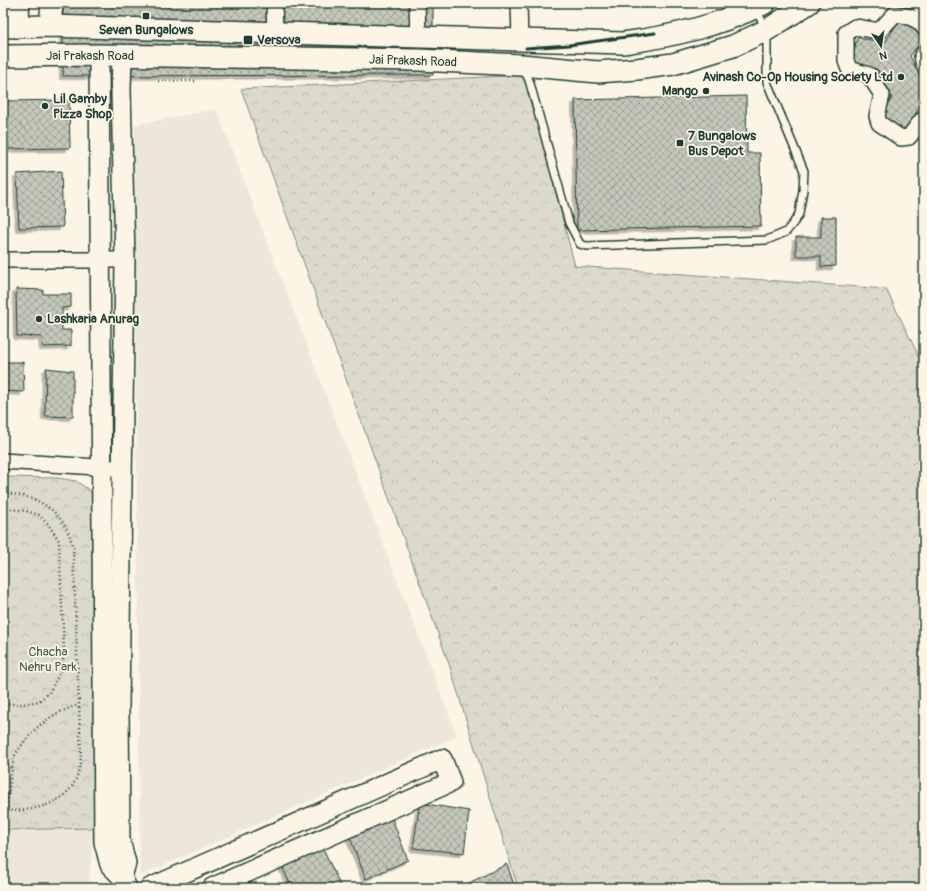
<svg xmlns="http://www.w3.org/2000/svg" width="927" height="891" font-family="Pangolin,sans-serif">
	<defs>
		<pattern id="forest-crowns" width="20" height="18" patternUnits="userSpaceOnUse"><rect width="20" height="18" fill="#dcdacc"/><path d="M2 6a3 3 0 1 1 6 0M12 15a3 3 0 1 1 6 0" fill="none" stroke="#bcbcb0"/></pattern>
		<pattern id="building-cross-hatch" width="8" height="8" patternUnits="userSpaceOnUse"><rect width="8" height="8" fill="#c5c7b9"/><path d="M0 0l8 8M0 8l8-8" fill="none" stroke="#9fa397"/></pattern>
		<filter id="shadow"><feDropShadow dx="-3.5" dy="3.5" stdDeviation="0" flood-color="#0004"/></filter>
	</defs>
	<rect width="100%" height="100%" fill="#fcf5e5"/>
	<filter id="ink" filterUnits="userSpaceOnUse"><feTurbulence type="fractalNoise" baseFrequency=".025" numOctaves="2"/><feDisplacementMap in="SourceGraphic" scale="8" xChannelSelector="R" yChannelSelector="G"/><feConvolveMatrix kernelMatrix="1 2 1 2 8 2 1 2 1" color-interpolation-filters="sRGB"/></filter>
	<g filter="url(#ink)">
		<g fill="#ece7d8">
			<polygon points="216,109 457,736 140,876 134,125"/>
			<polygon points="94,828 89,885 87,888 3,888 3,830"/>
		</g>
		<g fill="url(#forest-crowns)" stroke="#7e8c80">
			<polygon points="525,75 575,266 886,289 924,367 924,888 518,888 449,664 241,89"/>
			<polygon points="3,477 58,478 76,481 92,492 94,828 3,830"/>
		</g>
		<g fill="url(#building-cross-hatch)" stroke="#1f3d34" filter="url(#shadow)">
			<polygon points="63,3 433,3 433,75 63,76"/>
			<polygon points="901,18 924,33 924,37 910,56 924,85 924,110 918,109 905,134 881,119 892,97 878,70 852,62 857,38 885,42"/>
			<polygon points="746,96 747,153 760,153 761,226 577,230 575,100"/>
			<polygon points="69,100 70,148 3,149 3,101"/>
			<polygon points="61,171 63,227 19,228 17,174"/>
			<polygon points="821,217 836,217 836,266 821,267 821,256 796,256 796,237 821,237"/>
			<polygon points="16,289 43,290 43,294 71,294 71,307 62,308 62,330 71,330 71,346 43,347 42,337 17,336"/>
			<polygon points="3,362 23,362 24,392 4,391 5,421 3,421"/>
			<polygon points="46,368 73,371 73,417 45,416"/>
			<polygon points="420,803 469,811 464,853 413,848"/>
			<polygon points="391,816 408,860 366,879 349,835"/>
			<polygon points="321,844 341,887 292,888 281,864"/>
			<polygon points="507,864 515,888 459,888"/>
		</g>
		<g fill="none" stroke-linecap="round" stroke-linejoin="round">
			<defs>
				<polyline id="service" points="523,68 529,80 569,223 580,244 586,246 767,240 786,232 794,222 799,214 803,190 804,171 767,82 767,30 756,10"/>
				<g id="minor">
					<polyline points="274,3 275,32"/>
					<polyline points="417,3 418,37"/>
					<polyline points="519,3 520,40"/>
					<polyline points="919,3 924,10"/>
					<path d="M924,28c-6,-10 -18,-13 -29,-14l-16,17 -24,-4 -9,6v28l3,8 20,6 13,20 -5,21 2,7 22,15 8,-1 12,-16 3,-2"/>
					<polyline points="924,53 922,56 924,65"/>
					<polyline points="3,260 125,260"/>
					<polyline points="3,461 112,468"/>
				</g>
				<g id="tertiary">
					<polyline points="99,55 104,842 110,865 122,877 127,888"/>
					<polyline points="122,56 121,90 125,260 119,707 120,840 126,863 122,877"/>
					<polyline points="150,888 442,759 451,782 212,888"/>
				</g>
				<g id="secondary">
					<polyline points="50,26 52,3"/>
					<path d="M3,27l47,-1 573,17c51,-7 95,-17 142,-40"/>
					<polyline points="17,27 19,3"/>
					<polyline points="3,56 99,55 419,60 521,65 598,72 637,69 673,64 733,46 767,30 809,3"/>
				</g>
			</defs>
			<use href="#service" stroke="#1f3d34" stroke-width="10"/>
			<use href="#minor" stroke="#1f3d34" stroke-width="18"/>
			<use href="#tertiary" stroke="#1f3d34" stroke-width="22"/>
			<use href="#secondary" stroke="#1f3d34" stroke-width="24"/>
			<g stroke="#1f3d34" stroke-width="2.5" stroke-dasharray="1 3" stroke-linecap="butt">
				<polyline points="70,3 87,3"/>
				<polyline points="158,81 195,81"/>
				<path d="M3,493c36,3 61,17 70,54l8,210c-1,5 -1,11 -3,16 -9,33 -46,38 -75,38"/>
				<polyline points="3,508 26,511 39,515 48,524 59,541 64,650 62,669 49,693 39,701 23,704 3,704"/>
				<polyline points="3,758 12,769"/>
				<path d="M6,811c3,-18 4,-36 8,-53 1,-4 4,-7 6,-10 14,-22 34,-36 59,-43"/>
			</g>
			<use href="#service" stroke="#fcf5e5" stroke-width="7"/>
			<use href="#minor" stroke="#fcf5e5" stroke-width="15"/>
			<use href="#tertiary" stroke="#fcf5e5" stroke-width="19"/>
			<use href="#secondary" stroke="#fcf5e5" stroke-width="21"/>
			<polyline stroke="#1f3d34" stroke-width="3" points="526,48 569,45 655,33"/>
		</g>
	</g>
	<g fill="#1f3d34" stroke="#fcf5e5" stroke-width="1.5">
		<rect x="142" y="12" width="8" height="8" rx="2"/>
		<rect x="243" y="35" width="10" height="10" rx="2"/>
		<circle cx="901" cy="77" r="4"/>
		<circle cx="706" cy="91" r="4"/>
		<circle cx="45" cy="106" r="4"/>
		<rect x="676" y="139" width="8" height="8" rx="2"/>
		<circle cx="39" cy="319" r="4"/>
	</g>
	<g text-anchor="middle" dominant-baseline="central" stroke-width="3.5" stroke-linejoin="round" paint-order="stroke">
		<g font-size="13" font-weight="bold" fill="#1f3d34" stroke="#fcf5e5" text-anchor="start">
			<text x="146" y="30" text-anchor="middle">Seven Bungalows</text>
			<text x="257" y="40">Versova</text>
			<text x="893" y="77" text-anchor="end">Avinash Co-Op Housing Society Ltd</text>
			<text x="698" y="91" text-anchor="end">Mango</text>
			<text x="53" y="99">Lil Gamby<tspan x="53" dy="15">Pizza Shop</tspan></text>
			<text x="688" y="136">7 Bungalows<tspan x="688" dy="15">Bus Depot</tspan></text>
			<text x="47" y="319">Lashkaria Anurag</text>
		</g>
		<g font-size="13" fill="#1f3d34" stroke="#fcf5e5">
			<text x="90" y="56">Jai Prakash Road</text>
			<text transform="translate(413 61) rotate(2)">Jai Prakash Road</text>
		</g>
		<g font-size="13" fill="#455c52" stroke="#fcf5e5">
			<text x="48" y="652">Chacha<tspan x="48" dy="15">Nehru Park</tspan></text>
		</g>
	</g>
	<rect width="927" height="891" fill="none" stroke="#fcf5e5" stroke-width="16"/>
	<rect x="8" y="8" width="911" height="875" fill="none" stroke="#1f3d34" stroke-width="1.5" filter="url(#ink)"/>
	<g transform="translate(881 46) rotate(167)" stroke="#fcf5e5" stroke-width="3" paint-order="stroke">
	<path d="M0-3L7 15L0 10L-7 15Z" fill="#1f3d34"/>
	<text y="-6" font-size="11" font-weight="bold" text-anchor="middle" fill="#1f3d34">N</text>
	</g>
</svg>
